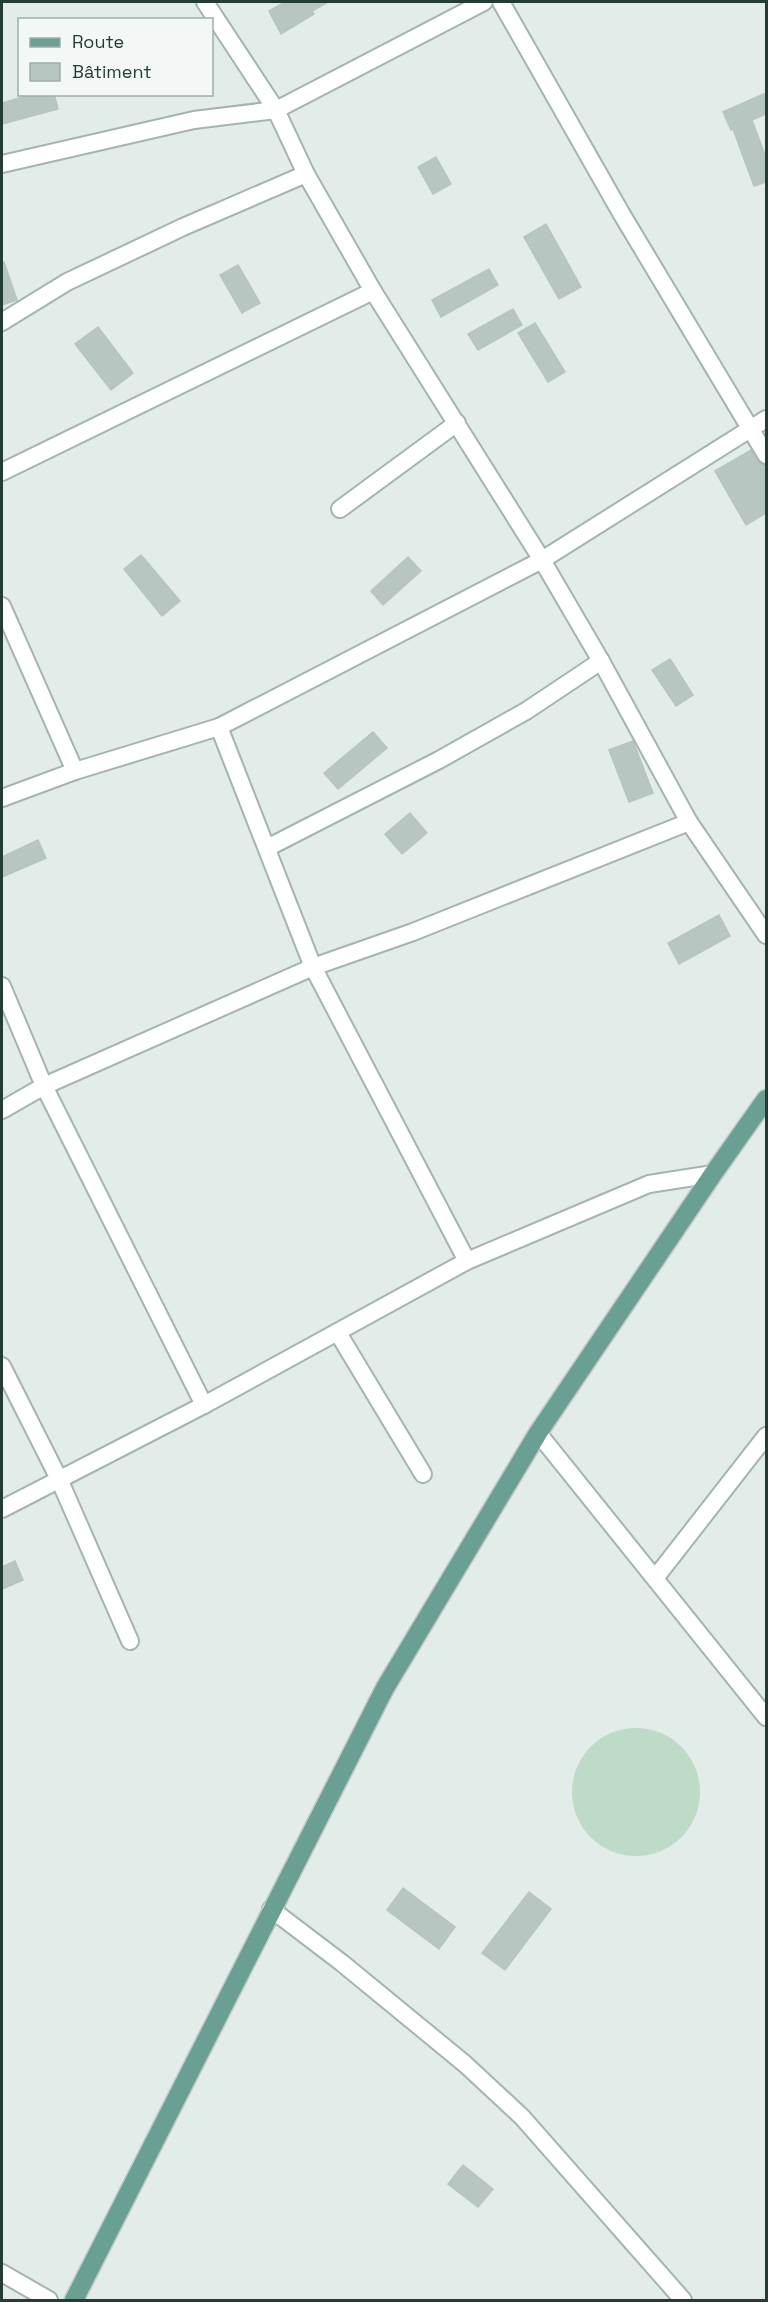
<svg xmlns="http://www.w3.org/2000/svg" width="768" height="2302" font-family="'Space Grotesk',sans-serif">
	<rect width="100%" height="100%" fill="#e2ece8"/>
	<circle fill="#bddbc6" cx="636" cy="1792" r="64"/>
	<g fill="#b8c6c1" stroke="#b5c5bf" stroke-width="1.5">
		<polygon points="285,2 328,2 312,11 314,14 281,34 269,11"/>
		<polygon points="766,93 766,114 752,120 766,158 766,182 754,186 733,129 731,130 723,112"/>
		<polygon points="33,94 54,94 58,109 2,124 2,103"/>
		<polygon points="436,157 451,184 433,194 418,167"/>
		<polygon points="546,224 581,287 559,299 524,237"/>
		<polygon points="4,262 17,300 2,305 2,263"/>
		<polygon points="238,265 260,303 242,313 220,275"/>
		<polygon points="489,269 498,285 441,317 432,300"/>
		<polygon points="513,309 522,325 478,350 468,334"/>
		<polygon points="535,323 565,372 548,382 518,333"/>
		<polygon points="98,327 133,373 111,390 75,344"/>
		<polygon points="751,450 757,461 766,465 766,513 746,525 715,471"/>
		<polygon points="141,555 180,601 162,616 124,569"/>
		<polygon points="408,557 421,571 383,605 371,591"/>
		<polygon points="670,659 693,695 676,706 652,670"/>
		<polygon points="373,732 387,748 338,789 324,773"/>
		<polygon points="633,741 653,793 629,802 609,750"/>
		<polygon points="410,813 427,833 402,854 385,834"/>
		<polygon points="38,840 46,858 2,877 2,857"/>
		<polygon points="719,915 730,936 679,964 668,943"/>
		<polygon points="15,1561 23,1580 2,1589 2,1567"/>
		<polygon points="403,1888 455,1927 439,1949 387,1910"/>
		<polygon points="529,1892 551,1909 505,1970 482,1953"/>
		<polygon points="463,2165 493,2189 478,2207 448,2184"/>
	</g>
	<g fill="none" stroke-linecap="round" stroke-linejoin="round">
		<defs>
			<g id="minor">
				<polyline points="205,2 276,110 306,174 373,291 542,560 601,661 689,822 766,935"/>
				<polyline points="501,2 621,213 766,455"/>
				<polyline points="2,164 194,120 276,110 484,2"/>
				<polyline points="2,322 67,282 183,227 306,174"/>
				<polyline points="2,472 373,291"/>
				<polyline points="340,509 457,423"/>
				<polyline points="2,606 75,771"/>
				<polyline points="219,727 313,967 467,1261"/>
				<polyline points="2,798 75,771 219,727 542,560 766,419"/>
				<polyline points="267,848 439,760 526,711 601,661"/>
				<polyline points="2,986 44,1086 204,1405"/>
				<polyline points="2,1110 44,1086 313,967 413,932 689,822"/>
				<polyline points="338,1333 423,1474"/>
				<polyline points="2,1366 59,1479 130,1641"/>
				<polyline points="538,1433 766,1717"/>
				<polyline points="2,1509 204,1405 467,1261 649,1184 713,1174"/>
				<polyline points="656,1577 766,1436"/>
				<polyline points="271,1909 342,1963 465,2064 522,2117 683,2300"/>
				<polyline points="2,2273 49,2300"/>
			</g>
			<polyline id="major" points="74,2300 385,1688 538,1433 713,1174 766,1099"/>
		</defs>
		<use href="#minor" stroke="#a5b4af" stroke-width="20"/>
		<use href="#major" stroke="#c1c8c7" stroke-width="21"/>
		<use href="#minor" stroke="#fff" stroke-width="16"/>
		<use href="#major" stroke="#6a9f93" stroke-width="18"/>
	</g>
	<rect width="768" height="2302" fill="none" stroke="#233c36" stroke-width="6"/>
	<rect x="18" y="18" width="195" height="78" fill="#f3f8f6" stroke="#a0ada9" stroke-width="1.5"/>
	<rect x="30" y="38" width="30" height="9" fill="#6a9f93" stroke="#a0ada9" stroke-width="1.5"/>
	<text x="72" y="48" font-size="18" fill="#233c36">Route</text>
	<rect x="30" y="63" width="30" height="18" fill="#b8c6c1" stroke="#a0ada9" stroke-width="1.5"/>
	<text x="72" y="78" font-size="18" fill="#233c36">Bâtiment</text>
</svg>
